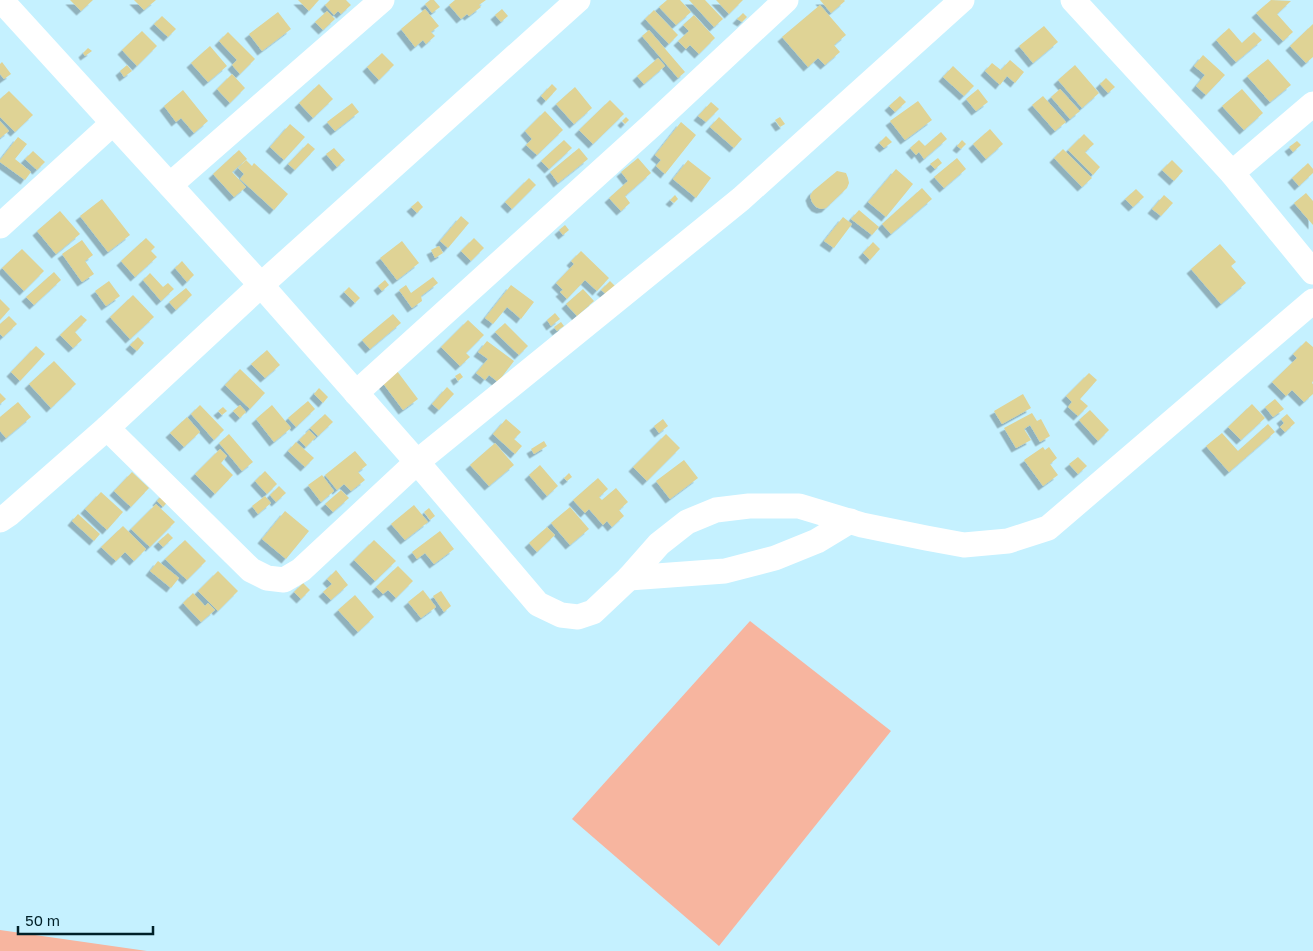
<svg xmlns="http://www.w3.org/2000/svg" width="1313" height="951" font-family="'Golos Text',sans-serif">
	<defs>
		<filter id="shadow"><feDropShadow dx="-4.5" dy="4.5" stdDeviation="0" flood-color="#0004"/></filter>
	</defs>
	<rect width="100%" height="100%" fill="#c5f1ff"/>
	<g fill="#f7b59f">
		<polygon points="750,621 891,731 719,946 572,819"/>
		<polygon points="0,930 147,951 0,951"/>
	</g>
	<g fill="#dfd395" filter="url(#shadow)">
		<polygon points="70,0 93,0 81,11"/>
		<polygon points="134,0 156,0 144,10"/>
		<polygon points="298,0 319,0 309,11"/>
		<polygon points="330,0 346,0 351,5 341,14 338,11 334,15 325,5"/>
		<polygon points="430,0 434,0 440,7 432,13 425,4"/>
		<polygon points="455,0 486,0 479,5 481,7 469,16 467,14 461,19 449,5"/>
		<polygon points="667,0 680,0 691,12 676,25 659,7"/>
		<polygon points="689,0 705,0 723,19 714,27"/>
		<polygon points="716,0 743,0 729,14"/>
		<polygon points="820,0 844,0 845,1 831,13"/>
		<polygon points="1271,0 1291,1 1277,14 1293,32 1283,41 1256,13"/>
		<polygon points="820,5 846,35 834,45 840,52 825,65 818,58 808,67 782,37"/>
		<polygon points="425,9 439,26 431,32 435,36 426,44 423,40 415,47 401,29"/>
		<polygon points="502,9 508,16 501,22 495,15"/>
		<polygon points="654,10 678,35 669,44 645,19"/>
		<polygon points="327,11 335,19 323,30 315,22"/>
		<polygon points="278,12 291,29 262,51 249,34"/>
		<polygon points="743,13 747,17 742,22 737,19"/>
		<polygon points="694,15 715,38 699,54 690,45 686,49 678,41 689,31 683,25"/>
		<polygon points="162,16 176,29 168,37 154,24"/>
		<polygon points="1313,24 1313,57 1306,63 1290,46"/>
		<polygon points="1044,26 1058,42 1033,63 1019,46"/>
		<polygon points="1229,28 1242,43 1254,32 1262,40 1236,62 1216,40"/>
		<polygon points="649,30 685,72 678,78 642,36"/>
		<polygon points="142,31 157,46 137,66 122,50"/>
		<polygon points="228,32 255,59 240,74 232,65 237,60 219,41"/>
		<polygon points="210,46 227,66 208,82 191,63"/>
		<polygon points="88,48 92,51 85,56 83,53"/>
		<polygon points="382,53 394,65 379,80 367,67"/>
		<polygon points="1203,55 1225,75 1206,95 1196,86 1205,75 1194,66"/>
		<polygon points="658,58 665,66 644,84 637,76"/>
		<polygon points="1268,59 1291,85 1270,102 1247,76"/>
		<polygon points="1010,60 1024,72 1015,83 1007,76 1000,85 985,71 992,63 1001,70"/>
		<polygon points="2,62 11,74 4,79 0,74 0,64"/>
		<polygon points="127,65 132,71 124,77 120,71"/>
		<polygon points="1075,65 1099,93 1082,108 1058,80"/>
		<polygon points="953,66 974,86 964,96 943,77"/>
		<polygon points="232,74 245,88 230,103 217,89"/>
		<polygon points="1106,78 1115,87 1108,93 1100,84"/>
		<polygon points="319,84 333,99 313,118 299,103"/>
		<polygon points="552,84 557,89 546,101 541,96"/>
		<polygon points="575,87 592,108 574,124 556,104"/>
		<polygon points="978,89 988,102 976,111 966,99"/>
		<polygon points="1060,89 1080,111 1070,119 1051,97"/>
		<polygon points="1242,89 1263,113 1244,130 1222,106"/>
		<polygon points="183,90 208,121 194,133 181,118 176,122 164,106"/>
		<polygon points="9,91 33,115 15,132 0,117 0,99"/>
		<polygon points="900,96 906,102 895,112 889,106"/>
		<polygon points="1043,96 1066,122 1055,131 1032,105"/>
		<polygon points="610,100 624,114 593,144 579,130"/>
		<polygon points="918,101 932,120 905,140 890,121"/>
		<polygon points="711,102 719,109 706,122 698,116"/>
		<polygon points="352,103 359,112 335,131 327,122"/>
		<polygon points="545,111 563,130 537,155 526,145 532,139 525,131"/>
		<polygon points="626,117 629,120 625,124 622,121"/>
		<polygon points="719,117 742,139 734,148 710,127"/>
		<polygon points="780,117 785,124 780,127 775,120"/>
		<polygon points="0,121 9,131 0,138"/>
		<polygon points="681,122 696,135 665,174 656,166 661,160 655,155"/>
		<polygon points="290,124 305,137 284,160 270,147"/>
		<polygon points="990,129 1003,144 986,159 973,144"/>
		<polygon points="941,132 947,139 924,159 919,152 916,155 910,148 919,140 925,146"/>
		<polygon points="1084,134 1094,144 1085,152 1100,167 1093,175 1068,150"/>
		<polygon points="886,136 892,142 884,148 879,143"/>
		<polygon points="18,137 27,144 15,159 31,172 25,180 0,162 0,160"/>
		<polygon points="564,140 572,148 549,169 541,161"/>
		<polygon points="962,140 966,144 961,149 957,146"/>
		<polygon points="1297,141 1301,145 1293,152 1289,147"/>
		<polygon points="308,143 315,149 295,170 288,164"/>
		<polygon points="334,148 345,160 337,167 326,154"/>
		<polygon points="579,148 588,159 558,183 550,172"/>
		<polygon points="1063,149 1092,178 1082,187 1054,158"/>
		<polygon points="239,150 247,159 232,172 246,187 234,197 213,174"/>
		<polygon points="33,151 45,162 37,170 25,159"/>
		<polygon points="638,158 651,173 625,196 630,203 621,211 609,198 628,181 621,172"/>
		<polygon points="938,158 942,163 935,169 930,164"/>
		<polygon points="957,158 966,169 944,188 934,177"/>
		<polygon points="246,160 252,166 254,163 288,194 274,210 240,179 244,174 238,168"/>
		<polygon points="688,160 711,178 696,198 673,179"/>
		<polygon points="1172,160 1183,171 1174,181 1162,170"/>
		<polygon points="1308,163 1313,169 1313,173 1299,186 1292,178"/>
		<polygon points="896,169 913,184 886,217 868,202"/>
		<polygon points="837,171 846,173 848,178 849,183 847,188 826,208 821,209 816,207 812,202 810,196 813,191"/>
		<polygon points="529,178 536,185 512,209 505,202"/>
		<polygon points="922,188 932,199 891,234 882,224"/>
		<polygon points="1136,189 1144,197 1133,207 1125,199"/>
		<polygon points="1306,193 1313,201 1313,225 1294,203"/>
		<polygon points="675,195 678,199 674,203 670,200"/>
		<polygon points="1164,195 1173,203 1161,216 1152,209"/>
		<polygon points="102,199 130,235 108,252 80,216"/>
		<polygon points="418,201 423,207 417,213 411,207"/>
		<polygon points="859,210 879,227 872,235 851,219"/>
		<polygon points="60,211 80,234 56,254 37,231"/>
		<polygon points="461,216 469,223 448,248 440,241"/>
		<polygon points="843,217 852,224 834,248 824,241"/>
		<polygon points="565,225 569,230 563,235 559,230"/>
		<polygon points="146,238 155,247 151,251 157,257 135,277 121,261"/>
		<polygon points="474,238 484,248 471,261 461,251"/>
		<polygon points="82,240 93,255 85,261 94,274 82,282 62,254"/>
		<polygon points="402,241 419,263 397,280 380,258"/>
		<polygon points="873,242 880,249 870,260 863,253"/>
		<polygon points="1220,244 1236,262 1231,266 1246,283 1221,304 1191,269"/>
		<polygon points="439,246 443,253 435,258 431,250"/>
		<polygon points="22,249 44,271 24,291 2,268"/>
		<polygon points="581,251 609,278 597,291 585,280 567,299 560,292 563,290 556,283 574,264 571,261"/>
		<polygon points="182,261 194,275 187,282 175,268"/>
		<polygon points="54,272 61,280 34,305 26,297"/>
		<polygon points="150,273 163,287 168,283 174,289 161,301 143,280"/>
		<polygon points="433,277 438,283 421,296 422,301 412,308 399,290 406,285 411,293"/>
		<polygon points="385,280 389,285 382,291 378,286"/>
		<polygon points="109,281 120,296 106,306 95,291"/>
		<polygon points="610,281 615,286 606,294 601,290"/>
		<polygon points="511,285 534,302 521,319 507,307 493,324 485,318"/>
		<polygon points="349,287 360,298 355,303 344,292"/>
		<polygon points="186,288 192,295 176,310 169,302"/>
		<polygon points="583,289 594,301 577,316 566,304"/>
		<polygon points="133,295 154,317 130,339 110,317"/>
		<polygon points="0,299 10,309 0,320"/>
		<polygon points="555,313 560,319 551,326 547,320"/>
		<polygon points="393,314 401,323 370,349 362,340"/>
		<polygon points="81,315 87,320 75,332 82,340 73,348 60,335"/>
		<polygon points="9,316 17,324 3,337 0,334 0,324"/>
		<polygon points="468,320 484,335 466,353 470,357 460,366 441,347"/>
		<polygon points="561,322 564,326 557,331 554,327"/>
		<polygon points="505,323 528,346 519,355 495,332"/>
		<polygon points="138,337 144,343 137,351 130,345"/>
		<polygon points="487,341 514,361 498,382 489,375 485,380 476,373 488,359 478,352"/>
		<polygon points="1306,341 1313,347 1313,381 1312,383 1313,384 1313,394 1304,402 1292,390 1286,396 1272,382 1297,358 1293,354"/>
		<polygon points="36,346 45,354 20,381 11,372"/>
		<polygon points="267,350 280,365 265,378 251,364"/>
		<polygon points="54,361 76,384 51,408 29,384"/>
		<polygon points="240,369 265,393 250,409 225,385"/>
		<polygon points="397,371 418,399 403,410 382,382"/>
		<polygon points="460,373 463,377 458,381 455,376"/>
		<polygon points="1089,373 1097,380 1080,399 1088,406 1078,416 1068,407 1072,402 1066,396"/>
		<polygon points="447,387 454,394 439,410 432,404"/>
		<polygon points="319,388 328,397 323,403 314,394"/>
		<polygon points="0,393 6,399 0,404"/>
		<polygon points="1023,394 1031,408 1002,424 994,411"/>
		<polygon points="1275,399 1284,409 1273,417 1265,407"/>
		<polygon points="308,401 315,409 296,427 288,418"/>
		<polygon points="18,402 31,417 6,438 0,431 0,417"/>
		<polygon points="1252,404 1265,418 1241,440 1228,427"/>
		<polygon points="200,405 224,430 214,440 191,414"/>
		<polygon points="240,405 246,412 240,418 233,411"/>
		<polygon points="272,405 291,428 274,442 256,419"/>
		<polygon points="223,407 227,411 222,415 218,411"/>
		<polygon points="1090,410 1109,430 1098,441 1079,420"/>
		<polygon points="1032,413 1037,421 1041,419 1050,436 1040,442 1030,425 1024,429 1031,440 1016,448 1004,428"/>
		<polygon points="325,414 333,422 318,436 310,428"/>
		<polygon points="1287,414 1295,423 1285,432 1280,427 1284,423 1281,419"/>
		<polygon points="187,417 200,432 184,447 170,433"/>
		<polygon points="506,419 521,432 514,439 522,446 515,454 493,434"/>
		<polygon points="663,419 668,426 659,433 654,426"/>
		<polygon points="1268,424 1275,432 1229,472 1206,446 1222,433 1238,451"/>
		<polygon points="309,430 316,437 306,447 299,440"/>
		<polygon points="229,434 253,462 242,471 219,443"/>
		<polygon points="666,434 680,448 647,481 633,467"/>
		<polygon points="544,441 547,446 534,454 531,449"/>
		<polygon points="296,442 314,458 305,467 288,451"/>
		<polygon points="495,443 514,465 489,486 470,465"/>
		<polygon points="1043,447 1045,450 1049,447 1057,458 1050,464 1058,475 1043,486 1024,460"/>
		<polygon points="220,449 227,456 221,463 233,475 215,494 195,474"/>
		<polygon points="355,451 367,465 358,472 365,480 351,491 344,484 337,490 325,475"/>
		<polygon points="1078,457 1087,466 1078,474 1069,464"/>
		<polygon points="684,460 698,478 670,499 656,481"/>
		<polygon points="540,465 558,486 547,496 529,475"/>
		<polygon points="265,471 277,484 267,494 255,481"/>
		<polygon points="132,472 149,488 131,507 114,491"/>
		<polygon points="569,473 572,477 567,481 564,478"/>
		<polygon points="322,475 334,491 321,502 308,485"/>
		<polygon points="598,478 608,489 599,497 602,500 616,488 628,502 619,510 624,516 612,527 607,521 603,525 589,509 585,513 573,500"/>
		<polygon points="279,486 286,493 276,502 270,495"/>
		<polygon points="341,490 349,498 333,512 325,504"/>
		<polygon points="101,492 123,512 107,530 85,509"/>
		<polygon points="164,493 170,499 163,507 157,501"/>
		<polygon points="265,496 271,503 258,514 252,506"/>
		<polygon points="156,504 175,522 150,547 131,529"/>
		<polygon points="414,505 428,522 405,540 391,524"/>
		<polygon points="570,507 589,529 570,545 551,523"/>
		<polygon points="429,508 435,516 430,520 424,512"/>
		<polygon points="285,511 309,531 286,559 262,539"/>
		<polygon points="78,514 100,534 94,541 72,521"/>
		<polygon points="123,526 146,549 134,561 125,552 116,561 101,547"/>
		<polygon points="547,527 555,535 537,552 529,543"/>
		<polygon points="440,531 454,549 434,564 425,553 417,559 412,552"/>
		<polygon points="168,533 173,538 163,547 158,542"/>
		<polygon points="185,540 206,561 187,580 165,559"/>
		<polygon points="374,540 396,561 375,581 354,560"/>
		<polygon points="158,561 179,578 171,588 150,571"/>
		<polygon points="398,566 413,581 396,598 388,590 383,594 376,587"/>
		<polygon points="336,570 348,585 331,600 323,592 332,584 327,579"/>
		<polygon points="218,571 238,591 218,611 198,591"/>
		<polygon points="303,583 310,590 301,599 294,592"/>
		<polygon points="423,590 436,607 421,618 408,602"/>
		<polygon points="441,591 451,606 444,612 433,596"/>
		<polygon points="193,593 205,606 208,603 215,610 201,622 183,603"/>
		<polygon points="355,595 374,617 358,632 338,610"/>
	</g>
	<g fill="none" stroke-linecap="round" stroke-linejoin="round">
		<g stroke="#fff" stroke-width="25">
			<polyline points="1,0 261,285 417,462 538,604 561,615 578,617 593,612 629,578 659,544 687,522 716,510 749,506 799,506 862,525 926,538 964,545 1008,541 1048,528 1313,301"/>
			<polyline points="1073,0 1232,173 1313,272"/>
			<polyline points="1232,173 1313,104"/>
			<polyline points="170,185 382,0"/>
			<polyline points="0,226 113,123"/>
			<polyline points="356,393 652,125 786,0"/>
			<polyline points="107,428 251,570 267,578 284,580 301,570 417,462 741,199 962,0"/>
			<polyline points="0,520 9,514 107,428 261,285 578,0"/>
			<polyline points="629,578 725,571 775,558 817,541 850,521"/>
		</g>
	</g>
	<path d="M18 926v8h135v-8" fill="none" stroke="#002028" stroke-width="2.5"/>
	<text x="25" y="926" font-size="15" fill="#002028" stroke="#c5f1ff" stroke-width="4" paint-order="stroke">50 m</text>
</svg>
